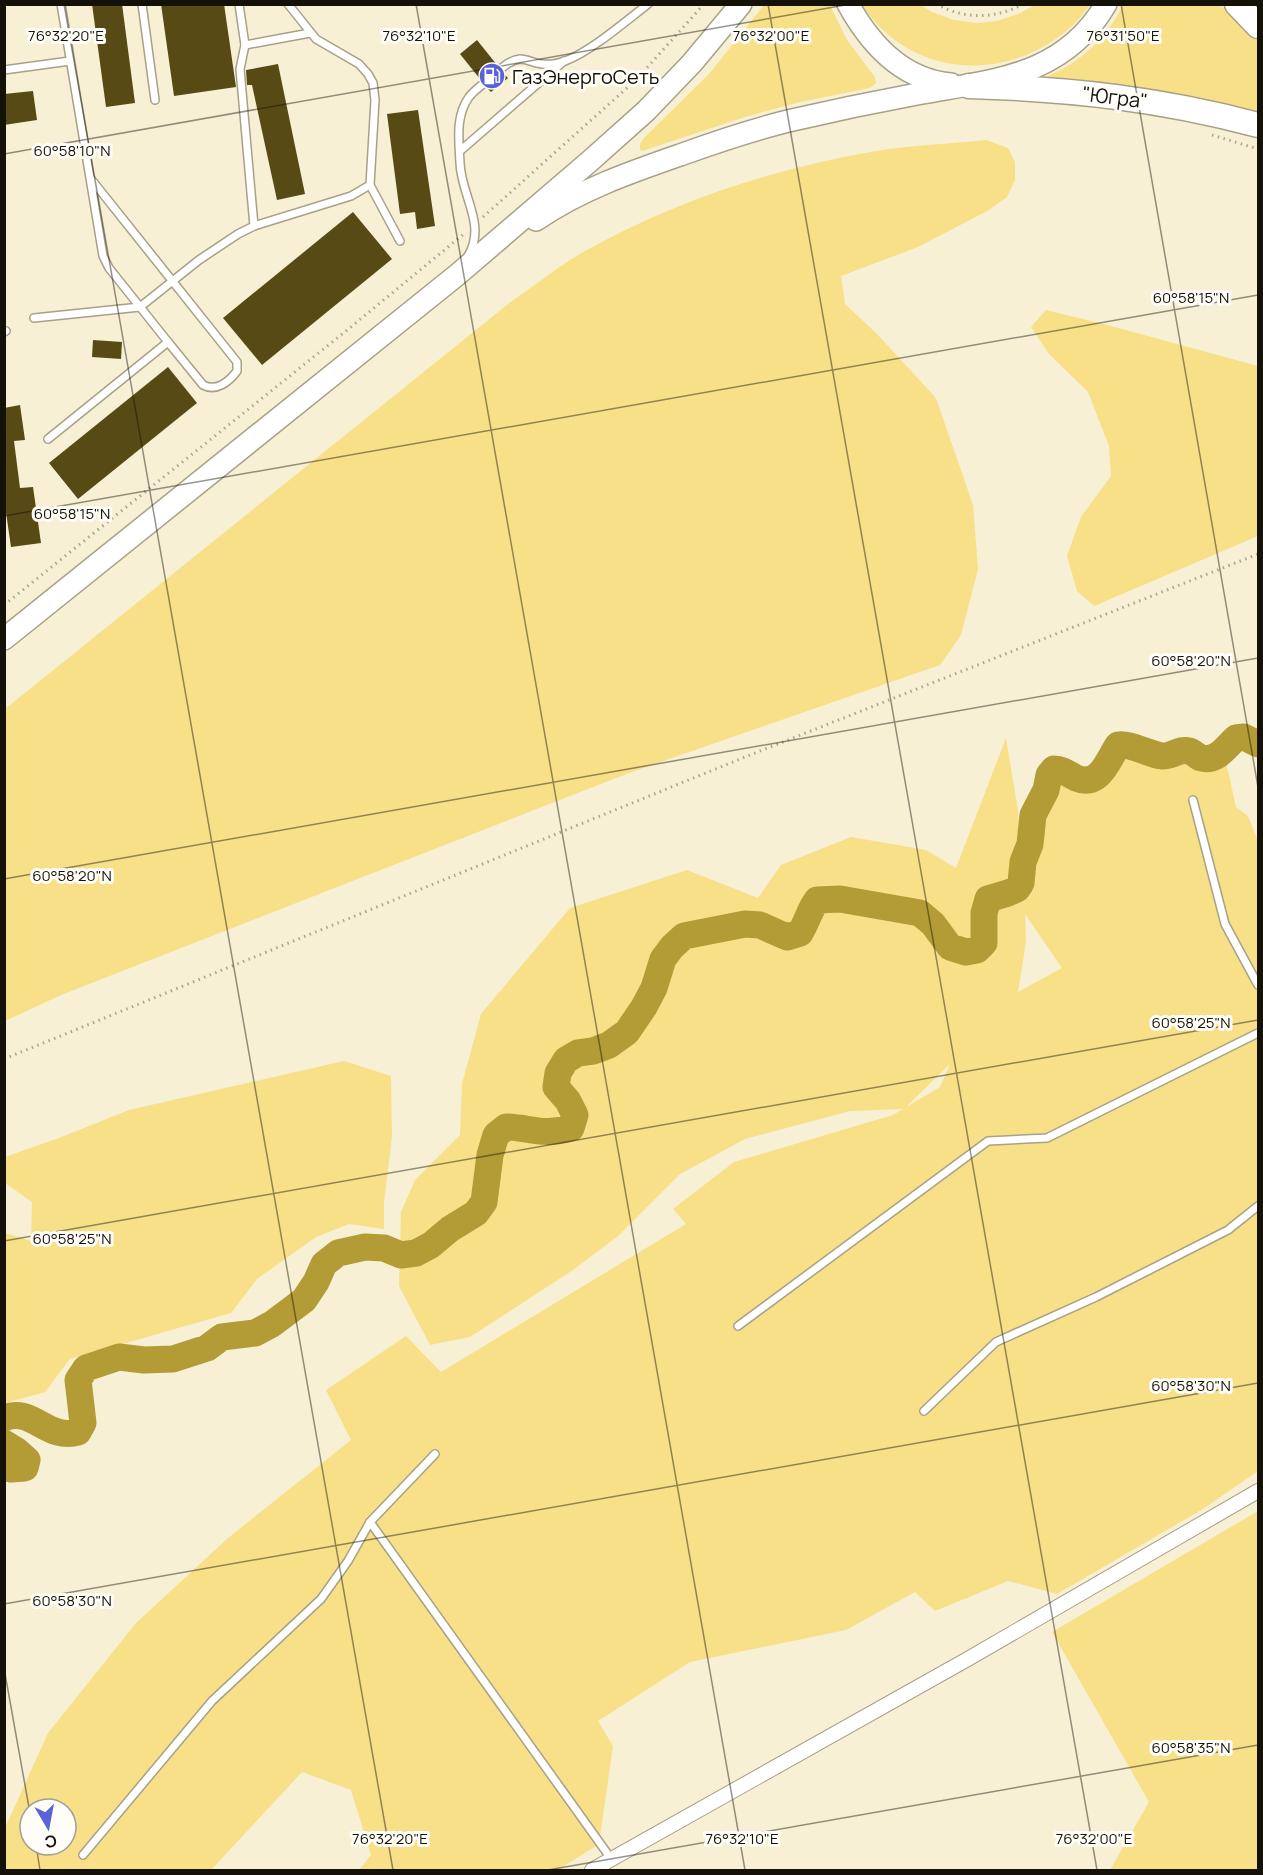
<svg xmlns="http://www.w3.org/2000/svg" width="1263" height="1875" font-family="Manrope,sans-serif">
	<rect width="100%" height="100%" fill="#f7f0d5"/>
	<g fill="#f7e088" fill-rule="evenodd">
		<polygon points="764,5 830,5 847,40 875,77 876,83 870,88 800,102 745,117 642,151 640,149 640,144 645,137 709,74"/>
		<path d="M862,5h59l11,7 22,8 23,3 20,-2 21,-7 17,-9h55c-6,7 -11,15 -18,21 -64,58 -161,53 -210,-21z"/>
		<path d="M1123,5h97l38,36v72c-73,-19 -143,-29 -218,-34 37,-13 66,-39 83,-74z"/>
		<path d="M986,140l22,8 7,14v18l-8,17 -18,13 -71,37 -77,29 4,28 31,29 60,65 37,107 5,64 -17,66 -21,30 -311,108 -568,222 -56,26v-312l507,-408c25,-17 49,-37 75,-51 90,-50 189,-82 289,-99 36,-6 74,-7 110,-11z"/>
		<polygon points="1046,310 1111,326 1258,366 1258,536 1094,606 1077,591 1067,556 1081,517 1111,476 1109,446 1088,392 1049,354 1031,327"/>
		<path d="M1006,738l12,72 5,80 9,-19 24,-91 34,5 13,-4 20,-26 32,10 29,-4 7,6 35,-5 10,45 12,9 10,25v630l-55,38 -146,85 -49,-13 -73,30 -20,-19 -69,38 -156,32 -92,59 15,25 -14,98 -41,26h-199l12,-15 -20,-65 -49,-18 -91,98h-206v-42l43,-95 88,-110 92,-85 123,-98 -25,-50 80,-54 35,36 245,-148 -13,-15 61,-47 159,-47 10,-6 -53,2 -105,28 -65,35 -62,62 -45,34 -103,67 -40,8 -31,-59 2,-74 14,-32 45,-45 2,-51 19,-70 89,-106 117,-38 71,28 23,-33 70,-28 75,13 30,18zM1025,914l37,54 -44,24 8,-50zM950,1064l-10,23 -32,19v-1zM30,1809h36v36h-36z"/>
		<polygon points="344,1061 391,1076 392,1137 384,1202 384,1229 349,1224 316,1237 257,1279 231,1313 70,1359 45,1392 5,1403 5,1233 31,1241 32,1202 5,1183 5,1157 59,1138 129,1110"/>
		<polygon points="1258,1511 1258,1870 1110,1870 1149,1802 1052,1632"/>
	</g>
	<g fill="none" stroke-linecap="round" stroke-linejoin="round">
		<g stroke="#b39b36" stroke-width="27">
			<path d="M4,1418c28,-12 43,23 74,14l5,-9 -5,-43 8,-12 33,-11 25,3 29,-1 34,-11 15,-11 33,-4 17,-9 32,-24 12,-18 8,-18 14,-11 27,-6 19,1 17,7 15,-2 15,-8 19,-16 26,-16 8,-11 6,-47 6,-20 10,-8c26,1 38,9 65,1l4,-13 -7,-14 -12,-14 2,-14 8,-13 12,-7 15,-2 16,-6 18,-13 17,-25 10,-19 9,-29 9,-12 12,-11 61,-12 15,1 27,12 13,-4c7,-11 9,-22 17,-33l23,-1 80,14 13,11 17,23 16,5 11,-2 7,-7v-30l4,-14 20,-6 9,-4 4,-6 2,-21 7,-18 3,-29 13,-25 3,-15 5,-6c9,0 14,5 22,9 24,10 32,-18 42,-33 12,-2 30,9 44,11 9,1 18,-8 27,-5 5,1 8,6 12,7 16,4 25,-11 35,-20l8,-1 14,7"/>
			<polyline points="4,1443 17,1451 27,1460 25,1468 11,1469 4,1467"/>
		</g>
	</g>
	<g fill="#574a14">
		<polygon points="92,4 122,4 135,103 106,107"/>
		<polygon points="161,4 224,4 236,87 174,96"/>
		<polygon points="477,40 497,65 480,79 460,54"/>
		<polygon points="278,64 305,194 277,200 252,85 247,85 246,70"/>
		<polygon points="504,74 508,78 491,92 487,88"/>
		<polygon points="33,91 37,120 4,125 4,94"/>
		<polygon points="418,110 435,226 417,229 415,212 400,214 387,114"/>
		<polygon points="353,212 392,259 262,365 223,318"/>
		<polygon points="93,340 122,342 121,359 92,357"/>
		<polygon points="168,367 197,403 78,499 49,463"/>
		<polygon points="20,405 25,440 14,441 20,488 33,487 41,543 11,547 4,499 4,408"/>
	</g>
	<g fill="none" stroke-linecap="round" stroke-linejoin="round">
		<defs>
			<g id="lane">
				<polyline points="142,4 155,100"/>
				<polyline points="239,4 245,45 240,69 254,226"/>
				<polyline points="245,45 310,33"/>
				<polyline points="4,70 70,61"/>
				<polyline points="460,151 564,61"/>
				<path d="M91,179l146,183v9c-8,11 -21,21 -34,14l-35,-43"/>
				<polyline points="370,185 400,241"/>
				<path d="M468,256c19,-32 -7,-60 -8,-93 -1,-23 -5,-46 9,-66 6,-8 17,-15 24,-21 8,-7 16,-16 27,-17 8,0 15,5 23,5 6,1 16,-1 22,-3 25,-9 61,-40 83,-57"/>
				<polyline points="34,318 140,307 199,260 238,234 254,226 351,196 370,185 375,100 373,83 368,74 359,64 316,39 288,4"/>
				<polyline points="4,332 6,331"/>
				<polyline points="48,439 168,342 109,268 103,256 61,4"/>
				<polyline points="1193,800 1225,924 1258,985"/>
				<polyline points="738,1326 988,1141 1047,1138 1258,1033"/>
				<polyline points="924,1411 996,1342 1096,1297 1228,1230 1258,1206"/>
				<polyline points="370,1522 612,1860"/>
				<polyline points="83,1855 212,1701 321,1599 348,1561 370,1522 435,1454"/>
			</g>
			<polyline id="street" points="592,1870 966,1660 1258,1491"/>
			<g id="primary">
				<path d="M848,4c22,40 55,76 103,80"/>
				<path d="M536,220c43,-30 95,-48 144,-65 36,-13 72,-25 108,-34 43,-10 86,-19 129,-27 74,-14 146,-16 189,-90"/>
				<polyline points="4,639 457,275 590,161 646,111 692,63 741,4"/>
			</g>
			<g id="highway">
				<polyline points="1237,4 1258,26"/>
				<path d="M969,86c101,3 192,13 289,39"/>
			</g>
		</defs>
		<use href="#lane" stroke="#a7a188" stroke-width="10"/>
		<use href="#street" stroke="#a7a188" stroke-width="16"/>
		<use href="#primary" stroke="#a7a188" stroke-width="24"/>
		<use href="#highway" stroke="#a7a188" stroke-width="27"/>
		<g stroke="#aba691" stroke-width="3" stroke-dasharray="1.5 4.5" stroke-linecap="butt">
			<path d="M936,4c30,16 58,15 88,0"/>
			<polyline points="1212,135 1258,149"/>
			<polyline points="483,217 635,81 704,4"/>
			<polyline points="4,605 346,331 465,233"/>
			<polyline points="4,1059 745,757 1258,554"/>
		</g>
		<use href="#lane" stroke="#fff" stroke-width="7"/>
		<use href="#street" stroke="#fff" stroke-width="14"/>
		<use href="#primary" stroke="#fff" stroke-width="21"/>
		<use href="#highway" stroke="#fff" stroke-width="24"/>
	</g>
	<path fill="none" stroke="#131108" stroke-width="1.5" stroke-opacity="0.45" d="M64,4l329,1866M416,4l329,1866M768,4l329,1866M1121,4l137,783M4,154l847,-150M4,516l1254,-221M4,879l1254,-221M4,1241l1254,-221M4,1604l1254,-221M4,1668l26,145M36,1845l4,25M548,1870l710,-125"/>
	<defs>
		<symbol id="fuel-disc" viewBox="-11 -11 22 22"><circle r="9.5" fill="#5862d9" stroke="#fefdf7"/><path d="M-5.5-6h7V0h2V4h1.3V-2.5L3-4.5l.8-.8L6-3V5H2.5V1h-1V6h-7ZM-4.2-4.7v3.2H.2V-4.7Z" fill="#fff"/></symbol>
	</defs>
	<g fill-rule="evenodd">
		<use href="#fuel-disc" x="477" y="61" width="30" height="30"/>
	</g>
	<g text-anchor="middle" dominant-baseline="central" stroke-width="6" stroke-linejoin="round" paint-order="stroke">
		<g font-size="20" fill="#131108" stroke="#fefdf7" text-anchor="start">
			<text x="512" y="76">ГазЭнергоСеть</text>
		</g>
		<g font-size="20" fill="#131108" stroke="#fefdf7">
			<text transform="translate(1115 97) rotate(7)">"Югра"</text>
		</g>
	</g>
	<g font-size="15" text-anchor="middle" fill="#131108" stroke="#fefdf7" stroke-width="6" stroke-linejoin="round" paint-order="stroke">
		<text x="1123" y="41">76°31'50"E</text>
		<text x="66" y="41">76°32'20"E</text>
		<text x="419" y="41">76°32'10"E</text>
		<text x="771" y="41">76°32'00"E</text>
		<text x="72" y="156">60°58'10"N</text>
		<text x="1191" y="303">60°58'15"N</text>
		<text x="72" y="519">60°58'15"N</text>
		<text x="1191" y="666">60°58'20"N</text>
		<text x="72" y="881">60°58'20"N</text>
		<text x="1191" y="1028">60°58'25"N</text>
		<text x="72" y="1244">60°58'25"N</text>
		<text x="1191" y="1391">60°58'30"N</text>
		<text x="72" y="1606">60°58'30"N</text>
		<text x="1191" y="1753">60°58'35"N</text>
		<text x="390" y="1844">76°32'20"E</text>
		<text x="742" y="1844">76°32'10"E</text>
		<text x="1094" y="1844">76°32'00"E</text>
	</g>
	<rect width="1263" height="1875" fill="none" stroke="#131108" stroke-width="12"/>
	<g transform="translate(48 1827) rotate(170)"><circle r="28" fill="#fefdf7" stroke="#a09f97" stroke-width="1.5"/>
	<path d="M0-4.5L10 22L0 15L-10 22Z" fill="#5862d9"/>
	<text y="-9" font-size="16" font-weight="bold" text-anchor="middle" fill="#131108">С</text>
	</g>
</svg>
